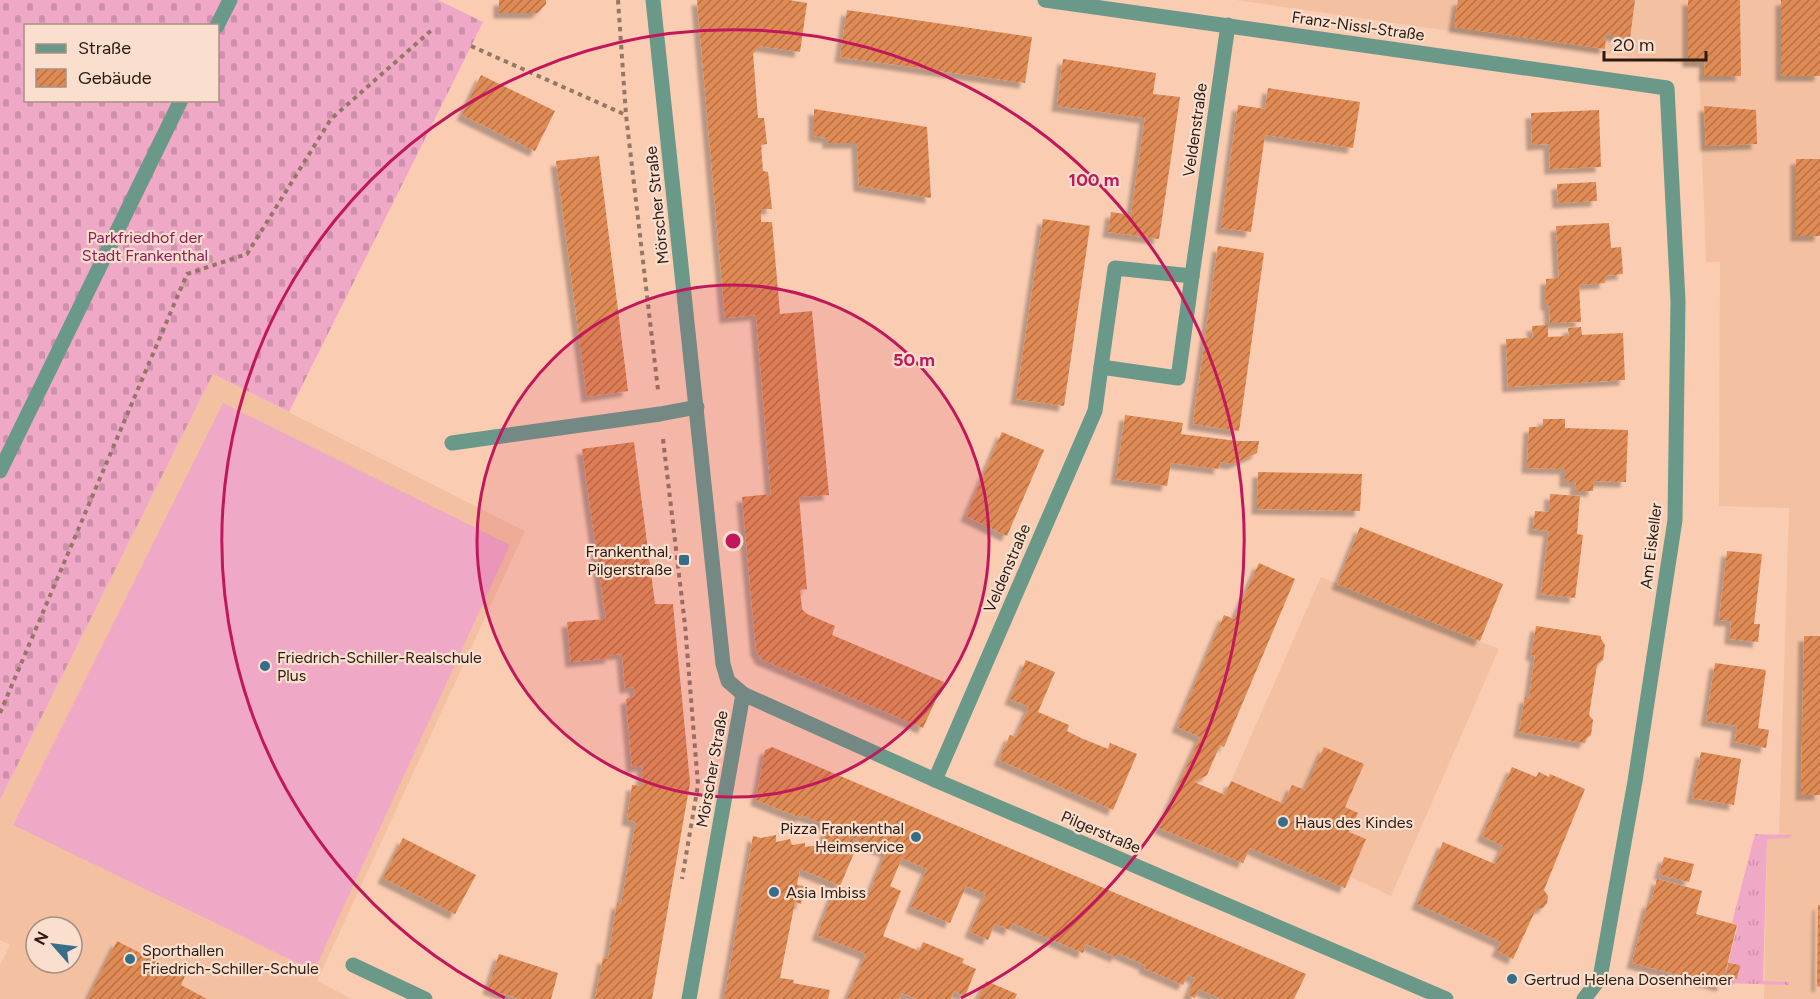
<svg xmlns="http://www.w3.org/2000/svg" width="1820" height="999" font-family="Figtree,sans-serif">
	<defs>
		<pattern id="grass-tufts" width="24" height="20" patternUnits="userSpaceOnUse" patternTransform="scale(1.5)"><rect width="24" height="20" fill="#f0a8c7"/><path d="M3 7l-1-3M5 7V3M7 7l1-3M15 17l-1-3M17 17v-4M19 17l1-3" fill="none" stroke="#ce90aa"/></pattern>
		<pattern id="cemetery-stones" width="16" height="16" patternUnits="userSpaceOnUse" patternTransform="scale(1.5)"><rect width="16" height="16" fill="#f0a8c7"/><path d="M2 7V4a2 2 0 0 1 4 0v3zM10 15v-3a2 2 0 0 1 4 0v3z" fill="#ce90aa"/></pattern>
		<pattern id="building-hatch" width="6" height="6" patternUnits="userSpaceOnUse" patternTransform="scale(1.5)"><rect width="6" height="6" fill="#e08b54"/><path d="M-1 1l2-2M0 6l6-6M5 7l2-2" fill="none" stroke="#b67144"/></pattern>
		<filter id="shadow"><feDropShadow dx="-5.5" dy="5.5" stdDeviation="1.5" flood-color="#0004"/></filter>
	</defs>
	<rect width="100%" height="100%" fill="#faccb2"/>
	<g fill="#f3c0a1" fill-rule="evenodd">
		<polygon points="1236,0 1820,0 1820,999 1764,999 1767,838 1779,838 1789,508 1719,506 1720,262 1706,262 1699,67"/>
		<path d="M213,374l312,157 -208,450 35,18h-352v-34l10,-20 -10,-5v-140zM36,927h36v36h-36z"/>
		<polygon points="1321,577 1499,649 1391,896 1351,877 1345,888 1250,848 1243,863 1203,845"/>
	</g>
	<polygon fill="url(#grass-tufts)" points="1755,834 1791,835 1789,838 1767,839 1763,981 1789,982 1789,985 1723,983 1738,925 1732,923"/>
	<path fill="url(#cemetery-stones)" fill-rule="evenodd" d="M0,0h438l45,22 -194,390 -76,-38 -213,426zM26,26h192v74h-192z"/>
	<polygon fill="#f0a8c7" points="223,403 510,545 314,971 13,825"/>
	<g fill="url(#building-hatch)" fill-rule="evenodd" filter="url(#shadow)">
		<polygon points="499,0 546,0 546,4 537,13 499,13"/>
		<polygon points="697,0 789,0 807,3 800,52 760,46 753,53 758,118 764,118 767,144 761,145 763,171 768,172 772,209 761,209 761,222 772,222 780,314 812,311 829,495 799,497 807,589 800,590 802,609 807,614 835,626 832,635 944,682 923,728 761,659 756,650 742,497 771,494 756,315 725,318"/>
		<polygon points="1458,0 1635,0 1630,38 1606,34 1605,49 1454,27"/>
		<polygon points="1688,0 1740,0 1741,76 1704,76 1705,62 1688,62"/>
		<rect x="1781" y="0" width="39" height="76"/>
		<polygon points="847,10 1032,37 1025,83 840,57"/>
		<polygon points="1063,59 1156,73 1153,94 1180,97 1159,239 1108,232 1111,212 1131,215 1145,118 1057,106"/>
		<polygon points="481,75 555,111 535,151 462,115"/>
		<polygon points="1268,88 1360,102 1353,148 1265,135 1251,232 1221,228 1238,105 1265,109"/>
		<polygon points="1704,106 1756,110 1757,144 1706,146"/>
		<polygon points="814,109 927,127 931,198 859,186 857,143 828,143 828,138 814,136"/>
		<polygon points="1599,110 1601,167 1550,169 1549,144 1532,145 1531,113"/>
		<polygon points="599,156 628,391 587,397 556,161"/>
		<rect x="1796" y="159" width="24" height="77"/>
		<polygon points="1596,182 1597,201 1558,203 1557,184"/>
		<polygon points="1043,219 1090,226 1064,406 1016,399"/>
		<polygon points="1609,223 1611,248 1621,247 1623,274 1605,276 1605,283 1579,285 1581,322 1550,323 1549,305 1546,305 1546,279 1559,278 1556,226"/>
		<polygon points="1218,246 1264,253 1239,431 1193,424"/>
		<polygon points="1548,325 1548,337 1569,336 1568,328 1581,327 1582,335 1623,333 1625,380 1508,387 1506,339 1533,338 1532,326"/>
		<polygon points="1125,415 1183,423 1181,434 1237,441 1259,441 1257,453 1233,464 1220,462 1219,469 1171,463 1167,486 1116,479"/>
		<polygon points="1543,419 1565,419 1565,428 1628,430 1626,482 1594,481 1593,491 1575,491 1576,482 1565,482 1565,469 1527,468 1529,427 1543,427"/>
		<polygon points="1002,432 1044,450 1007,536 966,516"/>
		<polygon points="634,442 655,604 673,604 690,783 652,999 595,999 603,958 608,959 617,903 621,904 636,822 627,820 632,785 641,786 643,766 632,767 626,699 635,696 634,687 625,688 622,654 610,655 611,658 571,662 567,622 606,619 582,449"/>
		<polygon points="1258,472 1362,474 1360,511 1257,509"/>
		<polygon points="1550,494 1580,496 1577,534 1583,535 1575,598 1541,594 1549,531 1533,529 1535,511 1549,512"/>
		<polygon points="1360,527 1503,584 1480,641 1337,584"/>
		<polygon points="1727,551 1762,554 1754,624 1760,624 1758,642 1730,639 1731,621 1719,620"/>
		<polygon points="1259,563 1295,579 1224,747 1220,745 1207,775 1194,782 1225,795 1231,781 1284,804 1292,785 1305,790 1324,747 1364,764 1345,807 1358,813 1349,832 1366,839 1345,888 1250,848 1243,863 1159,828 1200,737 1177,727 1224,615 1234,619"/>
		<polygon points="1536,626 1601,636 1601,639 1605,645 1603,660 1597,665 1589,715 1593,720 1591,735 1586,739 1585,743 1519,732 1525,697 1529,698 1535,656 1531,655"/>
		<polygon points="1804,636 1820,636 1820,795 1801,795"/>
		<polygon points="1026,660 1055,672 1038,712 1069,725 1067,731 1081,738 1108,749 1110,743 1137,754 1113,810 999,760 1010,735 1016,737 1029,707 1010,699"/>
		<polygon points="1715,663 1766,670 1758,728 1769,730 1766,748 1735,742 1737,726 1706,721"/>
		<path d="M772,747l534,227 -12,25h-72l-24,-10 -3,9 -7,-3 7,-17 -7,-3 -5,10 -39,-17 1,-3 -27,-12 -2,4 -30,-13 -3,9 -71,-30 -2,7 -15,-6 -7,16 -18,-8 16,-38 -20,-8 -16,37 -39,-16 16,-38 -25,-11 -12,28 11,5 -18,45 36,15 4,-9 41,17 -2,4 14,6 -11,27 -11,-5 -3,8h-35l-14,-6 -3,6h-52l19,-45 -49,-19 20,-51 -37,-15 -3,16 7,1 -3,18 -6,-2 -15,76 14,2 -1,3 37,7 -2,9h-104l29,-163 8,2 15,-3v7l14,-3 2,6 13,-2v4l16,-2 7,-19 -26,-11 -1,3 -45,-18 9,-50zM853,838l33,14 -18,45 -28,-11 14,-33z"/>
		<polygon points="1701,752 1741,759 1734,805 1692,798"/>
		<polygon points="1512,767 1536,777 1539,772 1549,777 1550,774 1585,789 1544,890 1548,896 1547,903 1543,908 1536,909 1513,959 1497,951 1501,942 1417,904 1443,842 1495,864 1503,846 1482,836"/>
		<polygon points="403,838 476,875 455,914 383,878"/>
		<polygon points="1664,857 1694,864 1689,882 1659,874"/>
		<polygon points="1657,879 1702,891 1696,914 1737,925 1722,986 1632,963 1648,902 1651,903"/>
		<polygon points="1818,905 1820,905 1820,987 1817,986"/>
		<polygon points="117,941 185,976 181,985 207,999 88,999"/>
		<polygon points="499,954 558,973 551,999 520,999 488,989"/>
		<polygon points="1728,963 1740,965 1737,979 1726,978"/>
		<polygon points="986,981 1017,994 1015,999 978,999"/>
	</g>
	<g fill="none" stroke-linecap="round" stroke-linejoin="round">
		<g stroke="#967765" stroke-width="4" stroke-dasharray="4.5 4.5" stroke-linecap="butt">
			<polyline points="618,0 626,115 658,390"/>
			<polyline points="471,46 626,115"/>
			<polyline points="663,439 685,625 698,785 682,879"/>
			<polyline points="0,713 187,274 247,254 331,119 434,28"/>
		</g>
		<g stroke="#6a998a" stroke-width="15">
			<polyline points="653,0 723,664 728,681 743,694 935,780 1446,999"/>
			<polyline points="1045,0 1667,88 1678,301 1675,520 1635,781 1600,978 1584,999"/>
			<polyline points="217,26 230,0"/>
			<polyline points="1101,367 1115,268 1192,276 1228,25"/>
			<polyline points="452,443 660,414 697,407"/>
			<polyline points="0,471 181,100"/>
			<polyline points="935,780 1095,411 1101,367 1178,378 1192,276"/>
			<polyline points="353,965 425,999"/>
			<polyline points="689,999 743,694"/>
		</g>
	</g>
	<circle cx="733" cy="541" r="256" fill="#c2185b" fill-opacity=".12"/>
	<g fill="none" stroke="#c2185b" stroke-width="3">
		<circle cx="733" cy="541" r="256"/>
		<path d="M505 998A511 511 0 1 1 961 998"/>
	</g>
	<g fill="#366d88" stroke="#fadece" stroke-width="2">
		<rect x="678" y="554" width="12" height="12" rx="3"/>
		<circle cx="265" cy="666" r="6"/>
		<circle cx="1283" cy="822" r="6"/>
		<circle cx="916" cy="837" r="6"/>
		<circle cx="774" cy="892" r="6"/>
		<circle cx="130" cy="959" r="6"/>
		<circle cx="1512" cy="979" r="6"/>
	</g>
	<g text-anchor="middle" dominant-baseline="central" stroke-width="4.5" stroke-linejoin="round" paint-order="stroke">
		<g font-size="16" fill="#2b1b11" stroke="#fadece">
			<text transform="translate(1358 26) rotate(8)">Franz-Nissl-Straße</text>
			<text transform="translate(1195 130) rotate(-82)">Veldenstraße</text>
			<text transform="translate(657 205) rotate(-96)">Mörscher Straße</text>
			<text transform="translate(1651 546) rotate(-83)">Am Eiskeller</text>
			<text transform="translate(1007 568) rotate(-67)">Veldenstraße</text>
			<text transform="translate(712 769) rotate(-80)">Mörscher Straße</text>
			<text transform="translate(1101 832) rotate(23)">Pilgerstraße</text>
		</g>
		<g font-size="16" fill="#8d1e5b" stroke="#fadece">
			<text x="145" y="237">Parkfriedhof der<tspan x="145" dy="18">Stadt Frankenthal</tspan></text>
		</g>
		<g font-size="16" fill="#2b1b11" stroke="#fadece" text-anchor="start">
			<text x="672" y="551" text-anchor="end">Frankenthal,<tspan x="672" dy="18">Pilgerstraße</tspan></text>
			<text x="277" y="657">Friedrich-Schiller-Realschule<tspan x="277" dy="18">Plus</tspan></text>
			<text x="1295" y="822">Haus des Kindes</text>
			<text x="904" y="828" text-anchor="end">Pizza Frankenthal<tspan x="904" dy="18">Heimservice</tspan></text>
			<text x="786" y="892">Asia Imbiss</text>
			<text x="142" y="950">Sporthallen<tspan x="142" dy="18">Friedrich-Schiller-Schule</tspan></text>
			<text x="1524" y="979">Gertrud Helena Dosenheimer</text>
		</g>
	</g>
	<circle cx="733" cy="541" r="9" fill="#c2185b" stroke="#fadece" stroke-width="3"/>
	<g font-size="18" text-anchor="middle" font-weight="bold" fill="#c2185b" stroke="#fadece" stroke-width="4.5" stroke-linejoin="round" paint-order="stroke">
		<text x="1094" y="186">100 m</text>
		<text x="914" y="366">50 m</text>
	</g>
	<rect x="24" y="24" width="195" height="78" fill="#fadece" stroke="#a79082" stroke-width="1.5"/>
	<rect x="36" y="44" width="30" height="9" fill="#6a998a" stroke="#a79082" stroke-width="1.5"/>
	<text x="78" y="54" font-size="18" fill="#2b1b11">Straße</text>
	<rect x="36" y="69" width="30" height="18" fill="url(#building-hatch)" stroke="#a79082" stroke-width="1.5"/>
	<text x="78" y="84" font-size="18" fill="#2b1b11">Gebäude</text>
	<g transform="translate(54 945) rotate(298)"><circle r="28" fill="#fadece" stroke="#a79082" stroke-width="1.5"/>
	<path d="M0-4.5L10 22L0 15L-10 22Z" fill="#366d88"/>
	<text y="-9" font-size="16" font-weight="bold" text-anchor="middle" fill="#2b1b11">N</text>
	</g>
	<path d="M1604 51v9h102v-9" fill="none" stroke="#2b1b11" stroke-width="3"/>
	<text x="1613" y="51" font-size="18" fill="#2b1b11" stroke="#fadece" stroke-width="4.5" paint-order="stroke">20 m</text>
</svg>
